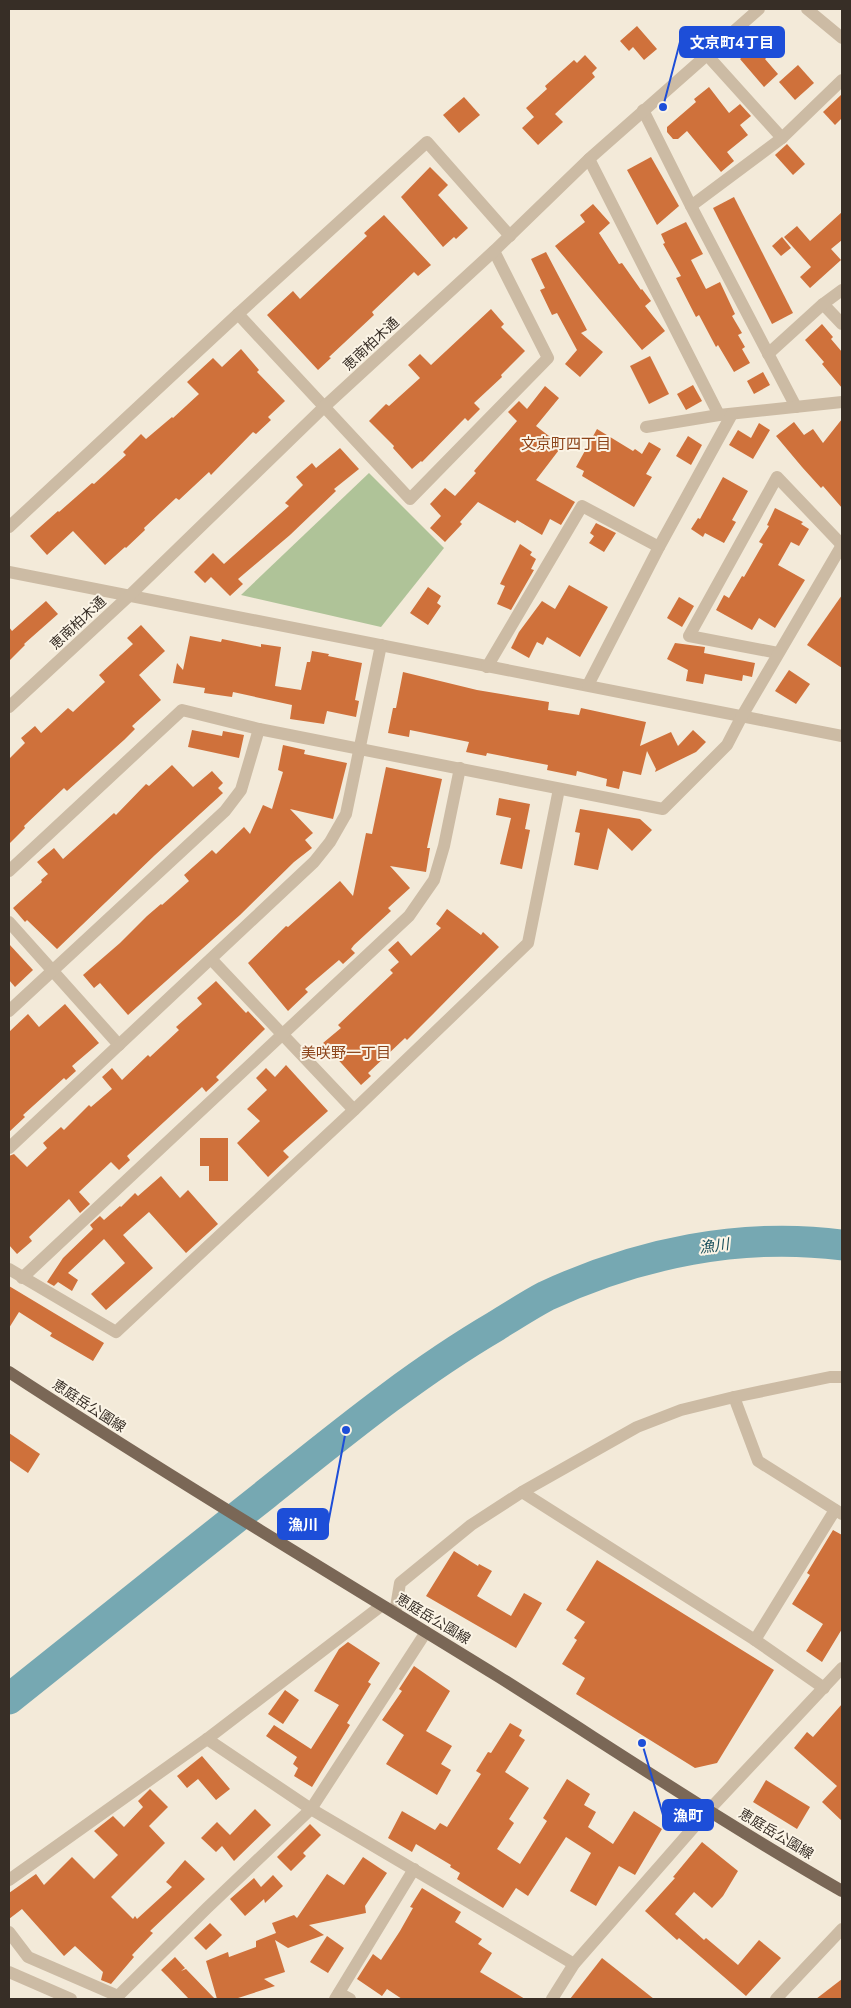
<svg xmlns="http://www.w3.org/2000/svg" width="851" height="2008" font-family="'Nunito Sans','Noto Sans JP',sans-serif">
	<rect width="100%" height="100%" fill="#f3ead9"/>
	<polygon fill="#afc398" points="369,473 444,548 381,627 241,595"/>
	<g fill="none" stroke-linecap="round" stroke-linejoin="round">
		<path stroke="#76a8b2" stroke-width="31" d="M9,1699c85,-68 171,-137 257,-205 74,-59 148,-120 230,-168 16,-10 33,-21 50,-30 93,-43 195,-64 296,-51"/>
	</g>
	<g fill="#cf713b">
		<polygon points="637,26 657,49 644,60 633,47 629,51 620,41"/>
		<polygon points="772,29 784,42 765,59 778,74 764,87 740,59"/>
		<polygon points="585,55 597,68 592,73 595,77 555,114 563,122 538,145 522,128 534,117 526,108 547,89 545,86 574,60 577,63"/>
		<polygon points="798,65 814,83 795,100 779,82"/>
		<polygon points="709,87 729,113 740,104 751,116 740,125 748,135 727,152 734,161 721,172 687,131 678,139 673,139 667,132 667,127 696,102 694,99"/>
		<polygon points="842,94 842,118 835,125 823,112"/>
		<polygon points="464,97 480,115 459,133 443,115"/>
		<polygon points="787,144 805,164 793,175 775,155"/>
		<polygon points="651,157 679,206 657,225 627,170"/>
		<polygon points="430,167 448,185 438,195 468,228 456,239 454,237 443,247 401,197"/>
		<polygon points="734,197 793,313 772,324 713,208"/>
		<polygon points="593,204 610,223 599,233 619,264 622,263 641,290 642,289 651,301 645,306 665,331 642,350 555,246 585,222 580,215"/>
		<polygon points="842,212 842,240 831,249 841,260 810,288 800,277 811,267 784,237 797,226 810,241"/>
		<polygon points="384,215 431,265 418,276 414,272 372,312 374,315 329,357 331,358 318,370 267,315 293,291 300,299 367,236 364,233"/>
		<polygon points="686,222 703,254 691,260 706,289 720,282 735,314 732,316 742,333 738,335 745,347 742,349 750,363 734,372 718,345 716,347 699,315 696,317 676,278 681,276 663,244 665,243 661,234"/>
		<polygon points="782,237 791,248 781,256 772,246"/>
		<polygon points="546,252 587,330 581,333 603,352 580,377 565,364 577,350 557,313 552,315 540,290 545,288 531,259"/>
		<polygon points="491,309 504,324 501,327 525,351 501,375 502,377 474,403 480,409 468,421 465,418 422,462 421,461 412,469 393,448 394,446 369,421 386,404 389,406 420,378 408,365 420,354 431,365"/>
		<polygon points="822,324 833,337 831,339 842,352 842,388 822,364 824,362 805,340"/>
		<polygon points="241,349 259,370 257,372 285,401 268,417 271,420 256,434 253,432 211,475 209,472 179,500 176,498 144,528 145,530 126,548 125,547 105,565 73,531 47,555 30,536 58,511 59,512 92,483 94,484 126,455 123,452 141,434 146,439 172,417 173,418 199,394 187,382 213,358 222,367"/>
		<polygon points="650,356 669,394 649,404 630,366"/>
		<polygon points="763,372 770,385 754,394 747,381"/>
		<polygon points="693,385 702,401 686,410 677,394"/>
		<polygon points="545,386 559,398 536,426 562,446 536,480 575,502 561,525 550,519 542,535 517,520 515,523 478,502 460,522 462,524 445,542 430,528 441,516 430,504 445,488 455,496 476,473 474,471 517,421 508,412 519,401 527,409"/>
		<polygon points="842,419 842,508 823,486 821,488 802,467 776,436 794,422 804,435 813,429 823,443"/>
		<polygon points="759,423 770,430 753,459 729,445 738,430 751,438"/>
		<polygon points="597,429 633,451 635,449 642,454 649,442 661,449 646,474 652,477 634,507 582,476 584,471 576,467"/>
		<polygon points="688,436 702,445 691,465 676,456"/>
		<polygon points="340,448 359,469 334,489 336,491 290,535 238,579 243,584 230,596 211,577 205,583 194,572 213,553 224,564 289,506 285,503 303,485 296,477 312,463 316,468"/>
		<polygon points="723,477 748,491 732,520 736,522 724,543 705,533 703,537 691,529 698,518 700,519"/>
		<polygon points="775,508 803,522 801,524 809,529 799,546 791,542 778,565 805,580 775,628 759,618 752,630 716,610 724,595 729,598 742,576 744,577 763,544 759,542 769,526 767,525"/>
		<polygon points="596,523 616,533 604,552 589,543 594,536 590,533"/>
		<polygon points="520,544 532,552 530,555 536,559 531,569 534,570 511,610 497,604 505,586 500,584"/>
		<polygon points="569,585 608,607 580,657 547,637 543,645 537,642 529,658 511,648 519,632 542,601 555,609"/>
		<polygon points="428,587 441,596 437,603 441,606 428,625 410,613"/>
		<polygon points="842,595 842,668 807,645"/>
		<polygon points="679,597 694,606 682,627 667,618"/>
		<polygon points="46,601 58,614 24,644 25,645 9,661 9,627 12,631"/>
		<polygon points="141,625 165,651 139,675 161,700 132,726 135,729 124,740 67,791 64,788 24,826 25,828 9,844 9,759 25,743 21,738 35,726 41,733 68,708 73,712 105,682 99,675 133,644 127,638"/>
		<polygon points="190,636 221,642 222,639 261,647 261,644 281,647 275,686 301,690 307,662 310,662 312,651 329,654 328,656 362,663 355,700 359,701 356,717 327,711 324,724 290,719 292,705 233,692 232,697 204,693 205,688 173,683 177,663 183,670"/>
		<polygon points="675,643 705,647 704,653 755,663 752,677 743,675 742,681 705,674 703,684 686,681 688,670 667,659"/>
		<polygon points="789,670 810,684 796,704 775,691"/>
		<polygon points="403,672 477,690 549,702 548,710 579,715 581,708 646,722 640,746 671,732 678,746 693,730 706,742 696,752 655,772 656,769 647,751 641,775 623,771 619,789 606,786 607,779 577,771 576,776 547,770 548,765 487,753 486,756 466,752 469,742 410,730 409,737 388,733 393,708 396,708"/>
		<polygon points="192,730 222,736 223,731 244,735 239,758 188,747"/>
		<polygon points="283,745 305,750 304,754 347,763 333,819 290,809 313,833 305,840 312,848 294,862 240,915 128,1015 100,983 94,988 83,975 120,943 147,916 161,904 162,905 189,881 184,875 212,850 216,854 244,827 250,834 263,805 272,809 283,772 278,770"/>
		<polygon points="172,765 193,787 212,771 223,783 218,788 223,793 155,855 57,949 27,920 25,922 13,908 42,882 41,880 48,874 37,862 54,848 63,859 114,813 116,815 146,784 149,786"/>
		<polygon points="386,767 442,779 427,848 430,848 426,872 390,866 410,888 388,908 391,911 354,945 351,949 355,953 343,964 339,960 305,989 308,992 288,1011 248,963 286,926 288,927 340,881 353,896 366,833 372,834"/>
		<polygon points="499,798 530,804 525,829 530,830 522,869 500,864 511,818 496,815"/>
		<polygon points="580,809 640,819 652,830 632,851 608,828 598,870 574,865 580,833 575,832"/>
		<polygon points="447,909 481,935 483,932 499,947 435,1012 407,1040 405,1038 368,1073 371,1076 361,1085 323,1043 341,1028 338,1025 393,973 390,970 399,962 388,950 398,941 411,956 441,928 436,924"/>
		<polygon points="9,944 33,970 15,987 9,980"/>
		<polygon points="216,981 246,1013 248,1011 265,1029 216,1077 219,1080 206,1092 202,1087 127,1156 130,1160 119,1170 111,1162 79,1192 90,1204 80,1213 69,1199 29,1237 32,1241 17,1254 9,1245 9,1156 14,1154 27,1167 47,1148 43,1143 61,1127 64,1130 89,1105 91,1107 112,1089 102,1077 112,1068 122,1080 148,1055 150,1057 179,1030 176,1027 202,1004 197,998"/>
		<polygon points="65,1004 99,1043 72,1066 76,1071 66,1080 64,1078 23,1115 25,1117 9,1132 9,1032 28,1014 39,1027"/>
		<polygon points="286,1065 328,1111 283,1151 289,1157 268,1177 237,1143 260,1121 247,1109 267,1090 256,1078 266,1068 275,1077"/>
		<polygon points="200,1138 228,1138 228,1181 209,1181 209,1166 200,1166"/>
		<polygon points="161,1176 180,1198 188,1190 218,1224 186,1253 149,1212 123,1235 153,1268 106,1310 91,1294 125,1263 104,1239 68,1273 78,1280 72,1291 58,1282 54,1286 47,1282 63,1258 93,1229 90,1225 100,1216 104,1220 120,1206 121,1207 135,1193 138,1196"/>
		<polygon points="9,1286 104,1343 93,1361 50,1336 52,1333 19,1312 9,1328"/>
		<polygon points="9,1433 40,1454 28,1473 9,1460"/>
		<polygon points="833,1530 842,1535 842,1629 822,1662 806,1651 823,1624 792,1604 810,1575 807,1573"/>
		<polygon points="454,1551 478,1566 479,1564 492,1571 477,1596 511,1616 524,1593 542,1603 516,1648 426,1596"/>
		<polygon points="597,1560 774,1670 717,1763 695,1768 576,1694 585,1678 562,1664 577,1640 574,1638 585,1622 566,1610"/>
		<polygon points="348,1642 380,1663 368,1682 371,1684 347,1723 350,1725 312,1787 294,1776 298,1768 293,1764 297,1757 266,1736 274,1725 311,1749 339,1705 314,1691 339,1649"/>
		<polygon points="414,1666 450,1691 426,1731 452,1746 441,1764 451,1770 437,1795 386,1764 404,1735 382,1720 402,1691 399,1689"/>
		<polygon points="285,1690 299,1700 283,1724 268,1714"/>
		<polygon points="842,1704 842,1821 822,1802 837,1786 794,1748 807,1732 813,1737"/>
		<polygon points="510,1723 522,1730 519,1736 525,1740 505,1772 529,1788 509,1819 514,1823 497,1849 520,1864 547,1821 543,1818 567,1779 590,1794 584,1805 596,1812 588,1827 613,1844 634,1811 662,1829 635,1875 619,1866 596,1906 570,1891 591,1853 566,1837 528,1896 516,1888 503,1908 457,1879 460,1873 450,1867 451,1865 416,1844 412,1852 388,1838 402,1811 435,1830 440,1823 447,1827 481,1774 476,1771 488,1752 491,1753"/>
		<polygon points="202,1756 230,1789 216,1800 198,1779 187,1788 177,1776"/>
		<polygon points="766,1780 810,1807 797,1829 753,1802"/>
		<polygon points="150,1789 168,1807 149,1826 165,1843 111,1897 133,1919 135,1916 137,1919 172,1887 166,1882 185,1860 205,1879 150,1931 153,1933 132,1955 134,1957 111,1984 101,1980 103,1972 75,1946 64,1956 22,1909 9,1919 9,1893 36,1874 44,1885 72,1857 94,1879 118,1855 94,1831 113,1816 124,1827 143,1807 138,1801"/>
		<polygon points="255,1809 271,1825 234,1861 222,1846 216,1852 201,1838 217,1822 230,1835"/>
		<polygon points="310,1824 321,1835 303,1853 306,1856 291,1871 277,1857"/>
		<polygon points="702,1842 738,1871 723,1896 712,1908 694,1892 675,1914 704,1940 706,1938 738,1965 759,1940 781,1958 746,1996 679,1938 677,1940 645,1911 675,1878 673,1877"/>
		<polygon points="363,1857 387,1873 365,1906 366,1913 309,1925 324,1935 288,1948 275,1940 285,1972 264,1979 275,1986 235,1999 217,1999 206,1961 228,1952 229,1957 256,1947 256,1941 276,1933 272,1923 294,1915 297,1918 327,1874 344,1885"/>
		<polygon points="273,1875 283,1886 265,1903 264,1899 245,1916 230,1899 254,1878 261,1887"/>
		<polygon points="422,1888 461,1912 455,1922 482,1939 478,1944 492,1953 480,1972 525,1999 402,1999 387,1989 382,1996 357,1979 373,1954 381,1960 400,1931 413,1908 410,1907"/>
		<polygon points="210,1923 222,1935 206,1950 194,1938"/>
		<polygon points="327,1936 344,1948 328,1973 310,1962"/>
		<polygon points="175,1957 185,1968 181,1971 186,1969 215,1999 189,1999 167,1976 161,1970"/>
		<polygon points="602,1958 654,1999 570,1999"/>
		<polygon points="842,1979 842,1999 816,1999"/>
	</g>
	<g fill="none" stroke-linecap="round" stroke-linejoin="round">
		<g stroke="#ccbba4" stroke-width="12">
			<polyline points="807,9 842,38"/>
			<polyline points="707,55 782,138"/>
			<polyline points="643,110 691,206 796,407"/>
			<polyline points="589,159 719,415"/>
			<polyline points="691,206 782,138 842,80"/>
			<polyline points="823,304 842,324"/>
			<polyline points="238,314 410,499 548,358 494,251"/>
			<polyline points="768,354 823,304 842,290"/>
			<polyline points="646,427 719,415 842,402"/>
			<polyline points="9,527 238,314 427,142 510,236"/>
			<polyline points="9,572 842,736"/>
			<polyline points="778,653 689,636 777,477 842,545"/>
			<polyline points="487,667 582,506 659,547"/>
			<polyline points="588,685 659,547 732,414"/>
			<polyline points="9,707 130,595 324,407 494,251 589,159 759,9"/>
			<polyline points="9,871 182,710 259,729 663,809 727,745 742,716 842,545"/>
			<polyline points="9,922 119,1045"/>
			<polyline points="211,959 354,1110"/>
			<polyline points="9,1011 225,811 241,790 259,729"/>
			<polyline points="9,1148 314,862 330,842 346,814 381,645"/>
			<polyline points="9,1269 116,1332 354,1110 528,943 559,789"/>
			<polyline points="22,1278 409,916 434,880 444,846 460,768"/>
			<polyline points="734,1397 758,1461 842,1514"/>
			<polyline points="522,1492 755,1640 824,1688"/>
			<polyline points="395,1613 400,1583 471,1525 522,1492 637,1427 681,1410 734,1397 830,1377 842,1377"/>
			<polyline points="755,1640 835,1510"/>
			<polyline points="207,1739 311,1809 574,1964"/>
			<polyline points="9,1880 207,1739 381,1606"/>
			<polyline points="9,1932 28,1957 118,1996"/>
			<polyline points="9,1972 71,1999"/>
			<polyline points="339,1993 350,1999"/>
			<polyline points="115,1999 207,1908 311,1809 426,1632"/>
			<polyline points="335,1999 414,1869"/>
			<polyline points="552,1999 574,1964 708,1811 842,1668"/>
			<polyline points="776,1999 842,1929"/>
		</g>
		<path stroke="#7a6756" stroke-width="12" d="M9,1372c161,105 326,204 490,305 114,72 226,147 343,214"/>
	</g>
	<g text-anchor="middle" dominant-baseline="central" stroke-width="4" stroke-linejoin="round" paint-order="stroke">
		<g font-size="14" fill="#372e26" stroke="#fbf4e6">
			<text transform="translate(371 344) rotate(-43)">恵南柏木通</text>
			<text transform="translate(78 623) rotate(-43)">恵南柏木通</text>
			<text transform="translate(89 1406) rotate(33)">恵庭岳公園線</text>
			<text transform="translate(433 1619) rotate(31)">恵庭岳公園線</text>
			<text transform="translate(776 1834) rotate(31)">恵庭岳公園線</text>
		</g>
		<g font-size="15" fill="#8c4319" stroke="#fbf4e6">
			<text x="566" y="444">文京町四丁目</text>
			<text x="346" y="1053">美咲野一丁目</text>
		</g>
		<g font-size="15" font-style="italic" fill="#194f5b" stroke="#fbf4e6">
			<text transform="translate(714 1246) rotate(-8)">漁川</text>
		</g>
	</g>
	<path fill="none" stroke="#1d4ed8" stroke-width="2" d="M663 107L680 42M346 1430L328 1524M642 1743L663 1815"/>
	<g fill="#1d4ed8" stroke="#fbf4e6" stroke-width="2">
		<circle cx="663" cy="107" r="5"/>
		<circle cx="346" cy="1430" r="5"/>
		<circle cx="642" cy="1743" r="5"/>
	</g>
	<g fill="#1d4ed8" stroke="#1d4ed8" stroke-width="2">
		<rect x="680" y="27" width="104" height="30" rx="5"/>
		<rect x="278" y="1509" width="50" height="30" rx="5"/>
		<rect x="663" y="1800" width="50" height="30" rx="5"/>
	</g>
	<g font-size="15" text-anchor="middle" font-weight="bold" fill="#fff">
		<text x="732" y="48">文京町4丁目</text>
		<text x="303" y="1530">漁川</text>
		<text x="688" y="1821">漁町</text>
	</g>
	<rect width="851" height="2008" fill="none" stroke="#372e26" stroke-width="20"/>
</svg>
